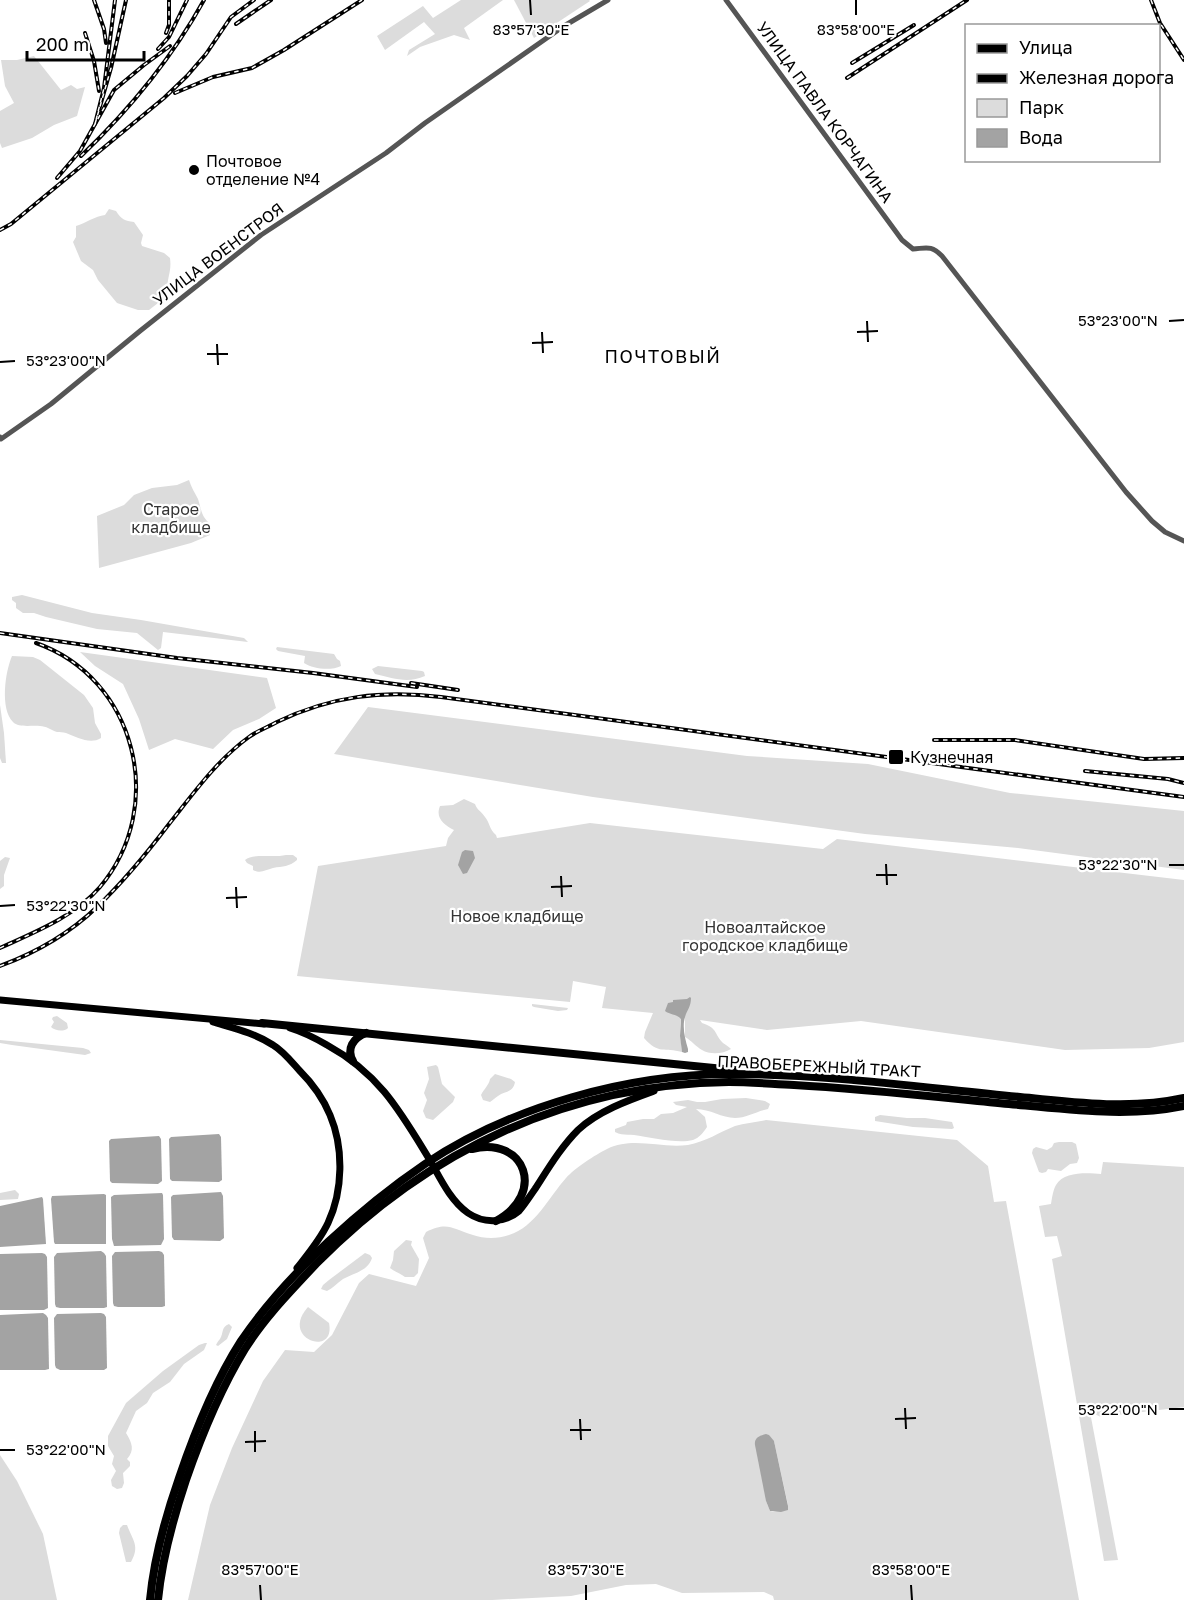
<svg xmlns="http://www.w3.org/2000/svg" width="1184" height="1600" font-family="'Golos Text',sans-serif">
	<rect width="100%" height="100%" fill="#fff"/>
	<g fill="#dcdcdc" fill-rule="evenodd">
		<polygon points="461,0 503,0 464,28 470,40 454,35 420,47 407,56 409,50 435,34 424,22 385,50 377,36 423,6 433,18"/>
		<polygon points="514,0 589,0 590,1 534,38"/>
		<polygon points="34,56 61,90 71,85 77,89 85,87 77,116 54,125 32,138 2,148 0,143 0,111 14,103 5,86 1,60 17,60"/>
		<path d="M109,209l7,2c5,8 9,10 18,11l9,13 -2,8 1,3 22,7 6,5c2,15 -4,20 -2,34l-10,11 -9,7h-11l-21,-7 -19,-23 -5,-10 -12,-9 -8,-19 3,-5v-11c10,-3 19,-10 29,-11z"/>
		<path d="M189,480c2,7 6,13 9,19 3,9 3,16 10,23v6l2,7 -19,8 -92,25 -2,-52 27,-11 10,-10 18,-7 25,-3z"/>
		<polygon points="22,595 92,613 141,620 244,638 248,642 163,632 161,648 158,650 137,633 97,629 46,617 34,613 23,613 16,608 16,603 12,600 12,597"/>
		<path d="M277,647l57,7 3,5 3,2 1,5c-10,5 -28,3 -37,-3l1,-7 -27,-5 -2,-2z"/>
		<polygon points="80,652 267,678 276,708 259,719 233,730 213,749 175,739 149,750 139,719 123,684 95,666"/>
		<path d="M12,656l21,1 7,3 44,35 9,13 2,15 6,11v4c-11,7 -24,-1 -35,-5 -3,-1 -6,-1 -9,-1 -6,-2 -11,-6 -17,-6 -9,-1 -21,2 -27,-4 -13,-13 -8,-50 -1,-66z"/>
		<path d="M378,666l44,5 2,1 1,4c-18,8 -32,2 -50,-2l-3,-5z"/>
		<polygon points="0,705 4,733 6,763 2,763 0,758"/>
		<polygon points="368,707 747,756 868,764 1010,793 1184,811 1184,870 1018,848 865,834 593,797 334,754"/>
		<path d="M464,799l11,5c2,6 6,7 10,13 5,6 4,12 11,18l1,3 93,-15 233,26 14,-10 347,41v162l-35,6 -84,2 -204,-29 -94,9 -67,-10 2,3c16,5 12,11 21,20 3,2 6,4 8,6 -8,5 -21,6 -29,1 -7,-4 -10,-9 -17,-13v-19l-4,1c-2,11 0,22 1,33 -18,-5 -23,3 -38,-14l1,-6 8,-19 -51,-5 4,-21 -33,-6 -3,21 -273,-26 21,-110 128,-20 2,-8 6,-8c-10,-5 -19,-12 -14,-24l13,-1z"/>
		<path d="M286,855h7l4,3v2c-8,7 -14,6 -24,8 -8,2 -12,6 -20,2v-4l-6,-3 -2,-3c8,-7 28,-2 41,-5z"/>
		<polygon points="5,857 10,858 4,875 4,886 0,889 0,861"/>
		<polygon points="532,1004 568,1008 567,1010 558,1011 534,1007 532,1006"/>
		<path d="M57,1016l10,7 1,5c-4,4 -13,3 -17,-1l3,-5 -2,-3 1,-2z"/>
		<polygon points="0,1040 83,1048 89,1050 91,1053 85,1055 12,1045 0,1043"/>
		<polygon points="436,1065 438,1067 442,1084 455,1097 453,1102 433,1120 426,1118 423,1111 427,1100 424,1093 429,1079 427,1067"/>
		<path d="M495,1074l16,5 4,3c-2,11 -10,9 -17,14 -3,2 -5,4 -8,6l-7,-2 -2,-5c3,-6 8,-10 9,-16z"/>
		<path d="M746,1098l19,3 5,3 -2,5c-11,2 -22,9 -33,9 -13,0 -25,-9 -39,-9l9,8 2,10c-4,6 -8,11 -14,13 -16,4 -43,-3 -59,-5 -7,-1 -12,1 -19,-3v-3l11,-4 1,-3 16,-3h11l7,-5 12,-1 14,-6 -11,-2 -3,-3 15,-2 9,2h8l17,-3z"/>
		<polygon points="880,1115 907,1118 925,1118 952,1122 954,1128 952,1129 913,1127 875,1121 875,1117"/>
		<path d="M766,1120l191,20 31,26 6,36 12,-1 73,399h-305l-1,-4 -9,-4 -82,1 -26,-9 -30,1 -55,11 -79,4h-304l22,-95 22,-57 31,-67 22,-31 29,2 18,-17 27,-52 10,-9 47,12 13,-28 -6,-20 3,-6c22,-11 26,-3 47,3 11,4 25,4 36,0 26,-8 40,-38 57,-57 9,-10 29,-23 41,-29 27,-13 54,0 81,-4 17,-3 32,-13 47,-19 10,-3 21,-4 31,-6zM774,1441l14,64 -1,5 -14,2 -3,-1 -4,-10z"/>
		<polygon points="1059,1142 1072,1142 1076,1144 1079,1158 1077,1163 1070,1164 1061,1171 1048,1169 1046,1172 1042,1173 1039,1172 1032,1153 1033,1149 1036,1147 1047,1150 1052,1147 1054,1143"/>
		<path d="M1103,1162l81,5v240l-83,10 -11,-5 28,148 -14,1 -52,-302 10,-3 -5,-20 -12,1 -6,-31 12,-2c1,-6 2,-14 5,-19 8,-14 32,-12 45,-11z"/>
		<polygon points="15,1190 19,1194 18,1199 0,1200 0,1193"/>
		<path d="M406,1240l6,1 -1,4 8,14 -1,14 -4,4h-9c-5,-4 -10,-5 -15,-9l3,-8 1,-9z"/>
		<path d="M365,1253l5,2 2,3c-4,13 -18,15 -29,21 -6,4 -10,9 -16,12l-6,-2 2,-4 6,-5z"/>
		<path d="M308,1307l21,16c7,35 -50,16 -21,-16z"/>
		<path d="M229,1324l3,3 -5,12 -9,7 -2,-1c1,-2 2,-4 4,-6 4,-7 1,-12 9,-15z"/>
		<path d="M205,1343h2l-3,7 -20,14 -14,18 -17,11 -6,10 -11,8 -10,22c6,10 9,17 1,26l3,3v4l-7,7 1,10 -2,5 -5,1 -5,-3 -1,-6 5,-9 -4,-7 2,-8 -6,-10v-10l18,-33 37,-32 36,-26z"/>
		<polygon points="0,1455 17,1481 43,1534 57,1600 0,1600"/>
		<path d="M123,1525h4c6,16 13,21 4,37h-5l-7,-29 1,-5z"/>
	</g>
	<g fill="#a3a3a3">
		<polygon points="465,850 473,851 475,858 467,873 463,874 458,865 462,852"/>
		<path d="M690,997l1,1c0,9 -4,12 -6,19 -3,10 0,22 3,32v3l-3,1 -3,-1 -2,-16 1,-17c-4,-5 -11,-4 -16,-8l3,-8 5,-1v-2l14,-1z"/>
		<polygon points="219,1134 221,1137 222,1180 219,1182 172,1181 170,1179 169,1139 171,1137"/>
		<polygon points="159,1136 161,1139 162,1181 158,1184 112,1183 110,1181 109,1141 111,1139"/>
		<polygon points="221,1192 223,1196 224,1238 220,1241 174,1240 172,1237 171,1197 173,1195"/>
		<polygon points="162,1193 163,1195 164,1239 161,1245 114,1246 112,1239 111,1197 114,1195"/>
		<polygon points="104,1194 106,1195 106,1244 55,1244 54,1242 51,1199 52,1196"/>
		<polygon points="42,1197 43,1199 46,1244 0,1247 0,1206"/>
		<polygon points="101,1251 104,1253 106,1256 107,1307 104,1308 60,1308 56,1307 55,1304 54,1257 57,1253"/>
		<polygon points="159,1251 162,1252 164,1255 165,1306 162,1307 118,1307 114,1306 113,1303 112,1256 115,1252"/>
		<polygon points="42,1253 45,1254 47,1257 48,1308 44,1310 0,1310 0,1254"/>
		<polygon points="43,1313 46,1315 48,1318 49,1369 45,1370 0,1370 0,1315"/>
		<polygon points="101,1313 104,1314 106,1317 107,1368 104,1370 60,1370 56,1368 55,1365 54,1318 57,1314"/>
		<path d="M766,1434l3,1 5,6 14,65v4l-7,2 -11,-1 -4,-10 -11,-56c-1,-7 4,-9 11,-11z"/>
	</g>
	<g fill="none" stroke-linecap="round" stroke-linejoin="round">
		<g stroke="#555" stroke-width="5">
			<path d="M726,0l176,240 11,9c14,-1 18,-4 29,7l184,236 26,29 13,11 19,9"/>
			<polyline points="0,437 1,439 51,404 140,331 261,235 386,153 425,123 564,26 608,0"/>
		</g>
		<g stroke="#000" stroke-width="7">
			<polyline points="0,1000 264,1024"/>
			<path d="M213,1022c20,6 42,11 60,23 10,6 18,16 26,25 13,13 24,28 31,45 14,33 13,76 -2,108 -8,17 -20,31 -31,45"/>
			<path d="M290,1028c13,4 25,10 37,17 53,29 74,68 104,117 10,18 20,39 37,51 16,11 37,10 51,-2 6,-7 11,-15 16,-22 13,-20 26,-42 43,-59 20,-19 51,-30 76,-39"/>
		</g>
		<g stroke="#000" stroke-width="8">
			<polyline points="262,1023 734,1070"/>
			<path d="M353,1061c-7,-12 0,-23 13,-28"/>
			<path d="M472,1149c54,-13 74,45 24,72"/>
			<path d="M150,1600c4,-42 15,-82 29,-122 16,-47 35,-95 62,-137 25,-37 55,-69 87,-99 30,-28 63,-55 97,-78 87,-58 203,-90 306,-90 96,0 194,14 289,23 55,5 109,13 164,1"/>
			<path d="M158,1600c4,-41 15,-81 28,-120 16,-46 34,-90 59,-131 20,-32 46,-58 71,-85 112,-114 252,-180 413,-182 21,0 43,2 65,3 72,4 143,12 215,19 58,5 117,14 175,2"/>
		</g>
		<defs>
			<g id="rail">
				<polyline points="94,0 104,29 106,43"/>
				<polyline points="115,0 104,88 95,124 111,68 126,0"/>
				<polyline points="1151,0 1160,23 1184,60"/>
				<polyline points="236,24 271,0"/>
				<polyline points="85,33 94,61 99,91"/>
				<polyline points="166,33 169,25 169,0"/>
				<polyline points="158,49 169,37 187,0"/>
				<polyline points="852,63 914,25"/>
				<polyline points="847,78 967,0"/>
				<polyline points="175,93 213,77 252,68 284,50 362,0"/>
				<path d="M81,156c48,-46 91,-98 123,-156"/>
				<polyline points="57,178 80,151 114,90 144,65 170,46"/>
				<polyline points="0,230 11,224 164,98 187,76 206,54 231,17 254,0"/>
				<polyline points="0,633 177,658 313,673 417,687"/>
				<polyline points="411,683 458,690"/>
				<polyline points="934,740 1015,740 1144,759 1184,758"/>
				<polyline points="1085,771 1168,779 1184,783"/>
				<path d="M0,948c35,-16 74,-31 100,-61 68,-81 36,-209 -64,-244"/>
				<path d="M0,966c35,-13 70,-33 97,-59 26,-25 50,-54 72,-83 24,-30 48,-64 80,-87 8,-6 19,-10 28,-15 54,-26 105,-32 164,-25l743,100"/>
			</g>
		</defs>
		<use href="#rail" stroke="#000" stroke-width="4"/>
		<use href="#rail" stroke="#fff" stroke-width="1.5" stroke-dasharray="4.5" stroke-linecap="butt"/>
	</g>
	<path fill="none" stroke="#000" stroke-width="2" d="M530,0l1,15M856,0v15M867,321l1,21M1169,321l15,-1M542,332l1,21M857,332l21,-1M532,343l21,-1M217,344l1,21M207,354h21M0,362l15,-1M886,864l1,21M1169,865h15M876,875h21M561,876l1,21M236,887l1,21M551,887l21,-1M226,898l21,-1M0,906l15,-1M905,1408l1,21M1169,1409h15M580,1419l1,21M895,1419l21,-1M570,1430h21M255,1431v21M245,1442l21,-1M0,1450h15M260,1585l1,15M586,1585v15M911,1585l1,15"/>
	<g fill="#000" stroke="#fff" stroke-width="2">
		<circle cx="194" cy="170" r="6"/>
		<rect x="888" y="749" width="16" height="16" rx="3"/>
	</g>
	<g text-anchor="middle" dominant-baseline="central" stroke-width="4.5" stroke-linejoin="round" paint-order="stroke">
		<g font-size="16" fill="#000" stroke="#fff">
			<text transform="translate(825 112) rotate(54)">УЛИЦА ПАВЛА КОРЧАГИНА</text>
			<text transform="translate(218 254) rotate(-37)">УЛИЦА ВОЕНСТРОЯ</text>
			<text transform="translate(819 1066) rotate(3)">ПРАВОБЕРЕЖНЫЙ ТРАКТ</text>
		</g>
		<g font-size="16" fill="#000" stroke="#fff" text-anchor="start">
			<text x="206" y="161">Почтовое<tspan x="206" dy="18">отделение №4</tspan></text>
			<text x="910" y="757">Кузнечная</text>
		</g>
		<g font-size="16" fill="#333" stroke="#fff">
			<text x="171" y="509">Старое<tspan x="171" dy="18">кладбище</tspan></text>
			<text x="517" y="916">Новое кладбище</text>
			<text x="765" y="927">Новоалтайское<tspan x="765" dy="18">городское кладбище</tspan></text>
		</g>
		<g font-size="18" letter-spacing="1.5" fill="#000" stroke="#fff">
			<text x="663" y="356">ПОЧТОВЫЙ</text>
		</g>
	</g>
	<g font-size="15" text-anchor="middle" fill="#000" stroke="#fff" stroke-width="4.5" stroke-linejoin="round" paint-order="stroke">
		<text x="531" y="35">83°57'30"E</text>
		<text x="856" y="35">83°58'00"E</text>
		<text x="1118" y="326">53°23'00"N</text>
		<text x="66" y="366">53°23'00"N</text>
		<text x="1118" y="870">53°22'30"N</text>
		<text x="66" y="911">53°22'30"N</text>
		<text x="1118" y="1415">53°22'00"N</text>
		<text x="66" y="1455">53°22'00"N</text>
		<text x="260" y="1575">83°57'00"E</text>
		<text x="586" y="1575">83°57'30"E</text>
		<text x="911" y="1575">83°58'00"E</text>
	</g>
	<rect x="965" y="24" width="195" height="138" fill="#ffffff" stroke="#999999" stroke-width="1.5"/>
	<rect x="977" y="44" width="30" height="9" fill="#000000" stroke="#999999" stroke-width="1.5"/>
	<text x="1019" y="54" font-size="18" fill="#000000">Улица</text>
	<rect x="977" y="74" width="30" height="9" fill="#000000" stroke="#999999" stroke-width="1.5"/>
	<text x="1019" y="84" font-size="18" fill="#000000">Железная дорога</text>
	<rect x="977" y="99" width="30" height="18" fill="#dcdcdc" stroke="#999999" stroke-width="1.5"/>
	<text x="1019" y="114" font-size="18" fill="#000000">Парк</text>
	<rect x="977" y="129" width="30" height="18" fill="#a3a3a3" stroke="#999999" stroke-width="1.5"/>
	<text x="1019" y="144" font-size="18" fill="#000000">Вода</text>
	<path d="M27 51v9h117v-9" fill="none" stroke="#000000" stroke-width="3"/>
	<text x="36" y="51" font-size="18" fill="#000000" stroke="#ffffff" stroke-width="4.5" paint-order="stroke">200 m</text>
</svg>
